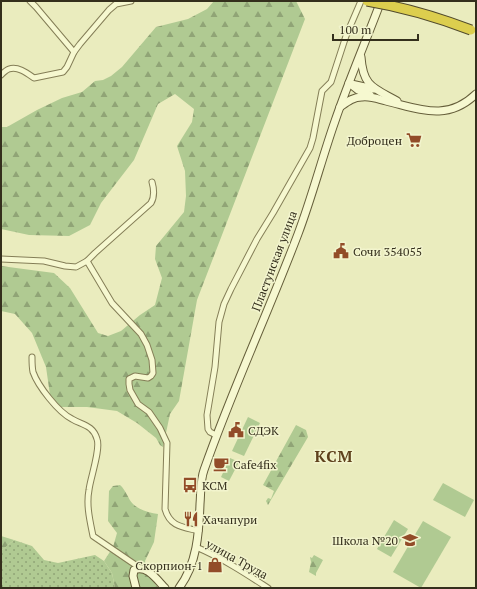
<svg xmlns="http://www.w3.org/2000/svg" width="477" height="589" font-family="'PT Serif',serif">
	<defs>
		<pattern id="green-dots" width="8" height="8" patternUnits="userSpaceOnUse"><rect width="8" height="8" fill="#b0ca92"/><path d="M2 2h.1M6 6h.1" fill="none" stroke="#90a476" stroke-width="1.8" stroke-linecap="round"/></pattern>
		<pattern id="forest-firs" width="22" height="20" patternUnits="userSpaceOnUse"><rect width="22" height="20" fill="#b0ca92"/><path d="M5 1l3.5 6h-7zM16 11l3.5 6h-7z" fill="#90a476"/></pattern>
	</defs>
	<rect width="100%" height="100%" fill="#eaecbe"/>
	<polygon fill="url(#green-dots)" points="14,540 32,546 44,560 58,563 95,555 104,561 112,573 115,588 1,588 1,551"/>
	<g fill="url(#forest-firs)">
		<polygon points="214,1 296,1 305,19 197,300 179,401 170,414 163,447 160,445 156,438 137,423 117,411 87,407 60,407 50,395 46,367 32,333 15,314 1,311 1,266 54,273 70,288 98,333 108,336 121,331 140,315 155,305 162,278 155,259 156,246 184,212 186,196 185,171 177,146 192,122 194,109 175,94 158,104 134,160 101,203 90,225 69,236 29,235 1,229 1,127 7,127 37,110 62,98 82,92 95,81 103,80 111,76 122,67 156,27 188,19 207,9"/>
		<polygon points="296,425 306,430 308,437 268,505 266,501 268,498 271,499 274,491 263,485"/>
		<path d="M120,485c6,5 8,14 13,19 6,6 17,9 25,10l-4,28 -9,19 3,13 10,14h-43l-3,-15 -8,-12 9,-14 4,-14 -9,-12 1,-30 4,-5z"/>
		<polygon points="1,536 14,540 1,551"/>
		<polygon points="314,555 323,560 316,573 316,576 309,572 311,562 310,557 312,558"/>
	</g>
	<g fill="#b0ca92">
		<polygon points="248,417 260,423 244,456 232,451"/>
		<polygon points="230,458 239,462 229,481 221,477"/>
		<polygon points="443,483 474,500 465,517 433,500"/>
		<polygon points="394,520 408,529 391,557 377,549"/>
		<polygon points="423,521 451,537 421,588 393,572"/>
	</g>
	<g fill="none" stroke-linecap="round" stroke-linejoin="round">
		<defs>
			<g id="street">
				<polyline points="30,1 36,7 74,52"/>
				<path d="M1,75c2,-2 5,-5 8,-6 9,-3 18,4 25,9l29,-6 4,-5 7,-15 6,-8 29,-34 7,-6 15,-3"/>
				<path d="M1,259l43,2 21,5 11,1 11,-6 8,-8 56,-50c4,-7 3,-14 1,-21"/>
				<path d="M87,261l25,42 29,31 6,11 5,15 1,13 -2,3 -3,2 -13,-2 -6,3v5l1,6 8,14 11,8 11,16 7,15 -2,66c5,18 18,18 34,22"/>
				<path d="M32,357c0,5 0,10 1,15 5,14 25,40 39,47 10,6 21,6 25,20 4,10 -7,40 -8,51 -3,15 1,31 4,46l47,32"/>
				<polyline points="216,435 210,432 208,429 207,415 215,367 219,322 224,304 231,289 257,239 273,213 310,148 313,138 322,91 331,82 346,36 361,1"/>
				<path d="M196,547c26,11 49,26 72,41"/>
			</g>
			<g id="secondary">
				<path d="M361,57c2,30 13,31 36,44"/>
				<polyline points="349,83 358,90 370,95"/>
				<polyline points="351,84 374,89"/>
				<path d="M340,107c7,-5 13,-10 22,-10 9,-1 16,2 24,4 34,8 61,21 90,-7"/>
				<path d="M136,588l-3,-12 1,-6c13,-6 23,10 31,18"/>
				<path d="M179,588c18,-24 20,-55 21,-84 1,-11 0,-23 4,-34 28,-80 64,-157 94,-236 14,-37 24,-76 37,-113 14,-41 31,-80 46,-120"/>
			</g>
		</defs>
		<use href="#street" stroke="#847e57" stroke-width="7"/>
		<use href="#secondary" stroke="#665f3b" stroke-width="9"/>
		<use href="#street" stroke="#f6f8d0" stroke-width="5"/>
		<use href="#secondary" stroke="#f6f8d0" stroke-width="7"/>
		<defs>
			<path id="highway-bridge" d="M367,1c36,6 70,16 104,29"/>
		</defs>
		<use href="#highway-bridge" stroke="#514a2c" stroke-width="11" stroke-linecap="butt"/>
		<use href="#highway-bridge" stroke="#dcce4e" stroke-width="9"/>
	</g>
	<defs>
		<symbol id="supermarket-bare" viewBox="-9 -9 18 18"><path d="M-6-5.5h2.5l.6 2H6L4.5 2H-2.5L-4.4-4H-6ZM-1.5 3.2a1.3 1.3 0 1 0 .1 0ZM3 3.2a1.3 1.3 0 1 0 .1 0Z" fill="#924c28" stroke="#f2f4cd" stroke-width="2.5" paint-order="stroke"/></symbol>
		<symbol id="civic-bare" viewBox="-9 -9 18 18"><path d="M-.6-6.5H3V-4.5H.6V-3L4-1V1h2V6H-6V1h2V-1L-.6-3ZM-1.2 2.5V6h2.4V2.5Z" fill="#924c28" stroke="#f2f4cd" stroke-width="2.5" paint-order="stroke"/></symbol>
		<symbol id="cafe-bare" viewBox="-9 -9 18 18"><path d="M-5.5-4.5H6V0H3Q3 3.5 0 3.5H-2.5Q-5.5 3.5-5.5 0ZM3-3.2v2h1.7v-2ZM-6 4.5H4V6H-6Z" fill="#924c28" stroke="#f2f4cd" stroke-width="2.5" paint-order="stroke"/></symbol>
		<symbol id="bus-bare" viewBox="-9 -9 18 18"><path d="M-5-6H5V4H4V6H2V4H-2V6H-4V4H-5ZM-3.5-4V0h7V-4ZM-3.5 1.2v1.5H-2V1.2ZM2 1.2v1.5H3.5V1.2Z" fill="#924c28" stroke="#f2f4cd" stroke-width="2.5" paint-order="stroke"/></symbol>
		<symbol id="restaurant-bare" viewBox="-9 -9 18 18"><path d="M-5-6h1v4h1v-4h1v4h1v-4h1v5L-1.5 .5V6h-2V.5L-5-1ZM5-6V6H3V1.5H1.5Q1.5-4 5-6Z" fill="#924c28" stroke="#f2f4cd" stroke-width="2.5" paint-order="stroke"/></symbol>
		<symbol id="school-bare" viewBox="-9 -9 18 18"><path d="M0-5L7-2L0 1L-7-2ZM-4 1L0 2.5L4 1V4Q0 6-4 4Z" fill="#924c28" stroke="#f2f4cd" stroke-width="2.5" paint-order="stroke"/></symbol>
		<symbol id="shop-bare" viewBox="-9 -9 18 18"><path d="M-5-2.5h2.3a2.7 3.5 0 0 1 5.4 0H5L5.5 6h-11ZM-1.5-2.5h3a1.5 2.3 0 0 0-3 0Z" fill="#924c28" stroke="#f2f4cd" stroke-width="2.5" paint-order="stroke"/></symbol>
	</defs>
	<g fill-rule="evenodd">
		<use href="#supermarket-bare" x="403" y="129" width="22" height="22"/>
		<use href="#civic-bare" x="330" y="240" width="22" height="22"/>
		<use href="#civic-bare" x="225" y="419" width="22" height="22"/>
		<use href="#cafe-bare" x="210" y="453" width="22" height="22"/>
		<use href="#bus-bare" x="179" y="474" width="22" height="22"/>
		<use href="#restaurant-bare" x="180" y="508" width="22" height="22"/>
		<use href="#school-bare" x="399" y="529" width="22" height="22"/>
		<use href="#shop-bare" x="204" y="554" width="22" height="22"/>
	</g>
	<g text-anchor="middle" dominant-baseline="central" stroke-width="3" stroke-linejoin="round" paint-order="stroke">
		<g font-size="12" fill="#342f1c" stroke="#f2f4cd" text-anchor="start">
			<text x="402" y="140" text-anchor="end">Доброцен</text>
			<text x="353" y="251">Сочи 354055</text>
			<text x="248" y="430">СДЭК</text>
			<text x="233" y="464">Cafe4fix</text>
			<text x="202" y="485">КСМ</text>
			<text x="203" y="519">Хачапури</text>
			<text x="398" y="540" text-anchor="end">Школа №20</text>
			<text x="203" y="565" text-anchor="end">Скорпион-1</text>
		</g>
		<g font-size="12" fill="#342f1c" stroke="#f2f4cd">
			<text transform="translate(274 261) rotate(-69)">Пластунская улица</text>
			<text transform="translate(237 559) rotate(29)">улица Труда</text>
		</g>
		<g font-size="16" font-weight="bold" letter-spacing="1" fill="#5f411c" stroke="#f2f4cd">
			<text x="334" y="456">КСМ</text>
		</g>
	</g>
	<rect width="477" height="589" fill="none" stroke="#342f1c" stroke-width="4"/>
	<path d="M333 34v6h85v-6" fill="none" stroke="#342f1c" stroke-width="2"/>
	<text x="339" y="34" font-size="12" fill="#342f1c" stroke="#f2f4cd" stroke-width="3" paint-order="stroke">100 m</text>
</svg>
